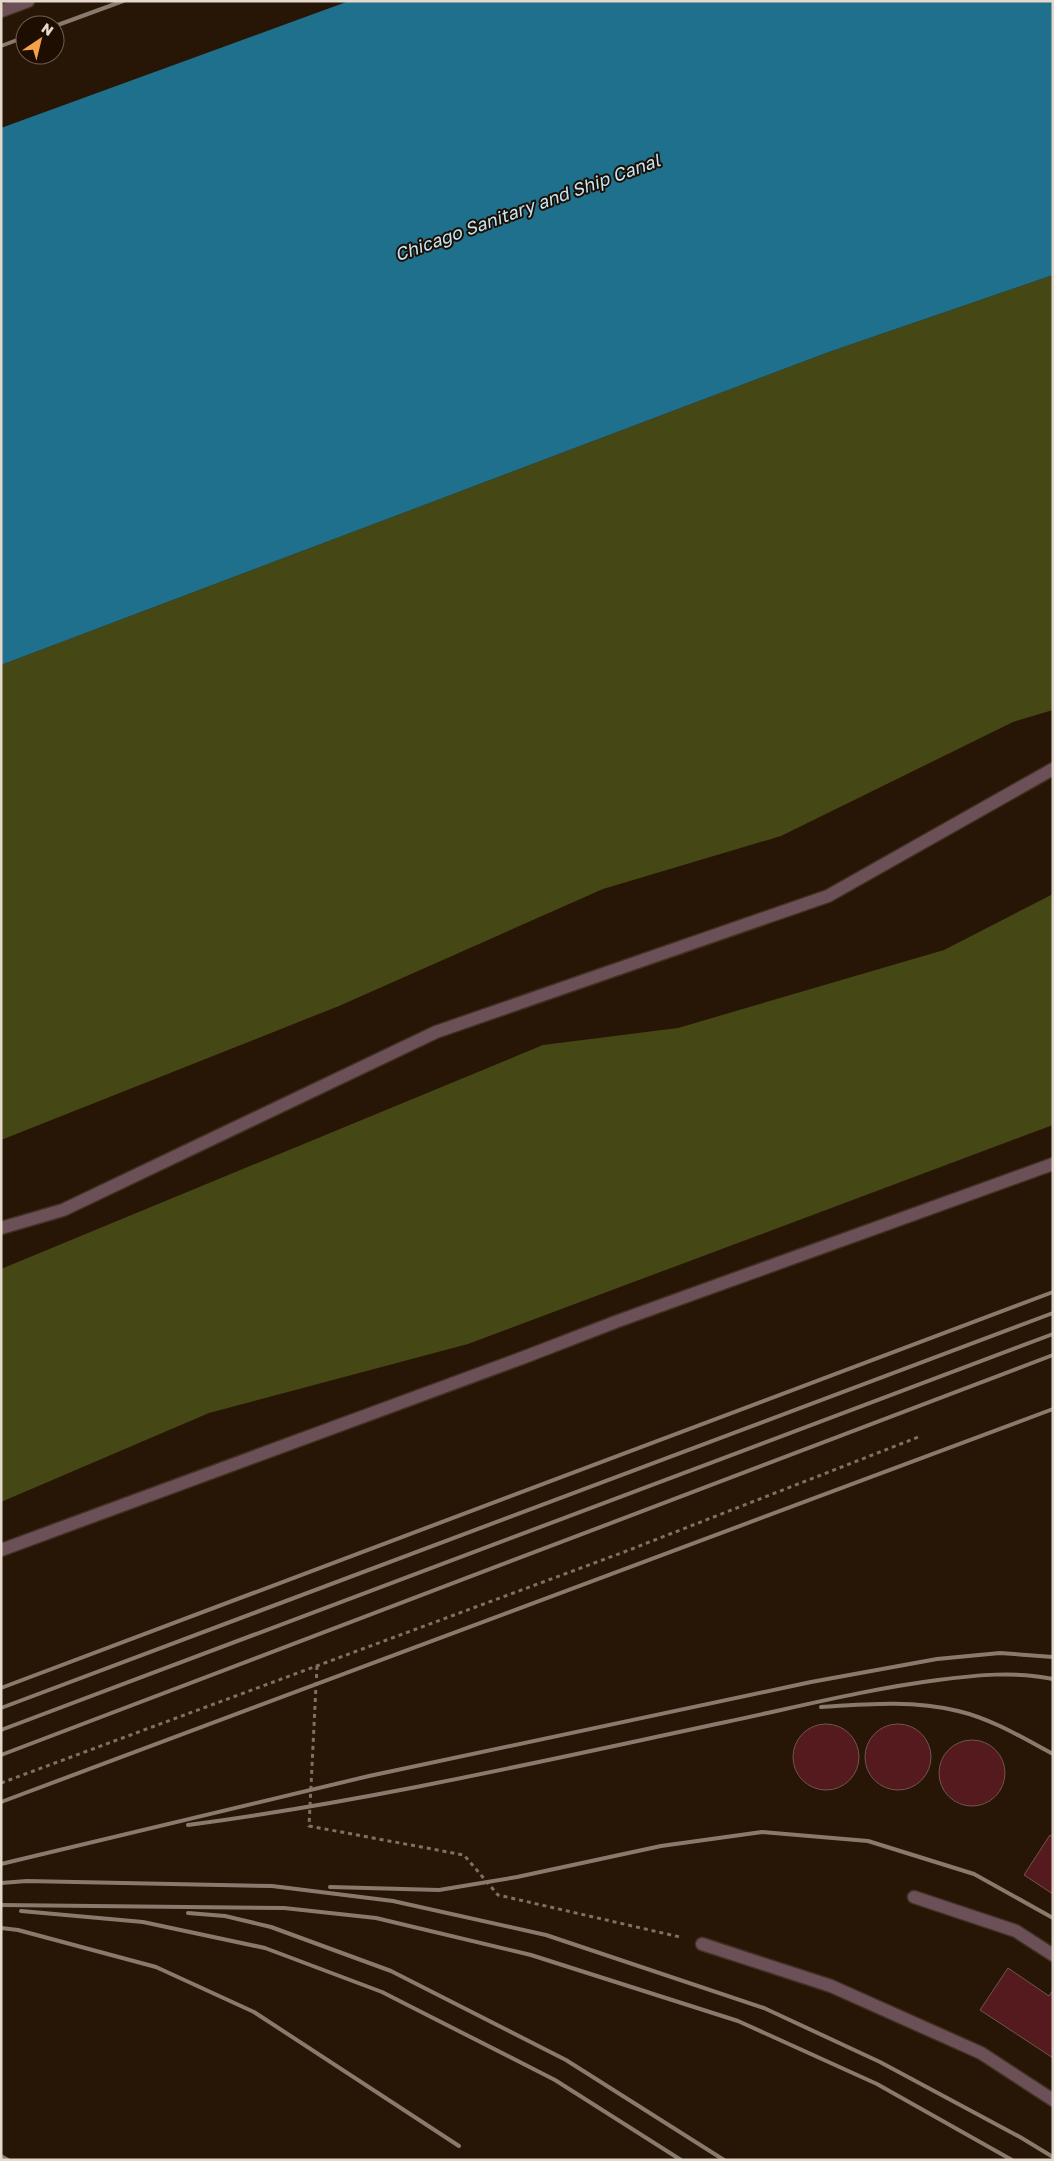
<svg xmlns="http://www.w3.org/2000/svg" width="1054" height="2161" font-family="'Golos Text',sans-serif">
	<rect width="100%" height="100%" fill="#271606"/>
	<g fill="#454715">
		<polygon points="1053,275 1053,710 1013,722 781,836 603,889 339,1006 1,1140 1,665 829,352"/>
		<polygon points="1053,894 1053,1125 468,1344 209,1413 1,1502 1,1269 543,1045 678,1028 944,950"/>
	</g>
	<polygon fill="#1e708c" points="349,1 1053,1 1053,275 829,352 1,665 1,128"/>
	<g fill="#541a1d" stroke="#715453">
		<circle cx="826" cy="1757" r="33"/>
		<circle cx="898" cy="1757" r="33"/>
		<circle cx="972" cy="1773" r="33"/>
		<polygon points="1050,1835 1053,1837 1053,1894 1024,1875"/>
		<polygon points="1008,1968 1049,1996 1053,1990 1053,2058 980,2010"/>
	</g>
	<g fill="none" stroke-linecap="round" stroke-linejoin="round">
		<defs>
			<g id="minor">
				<polyline points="1,11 28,1"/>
				<polyline points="1,1228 63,1210 436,1032 828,896 1053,769"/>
				<polyline points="1,1550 522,1358 618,1321 1053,1164"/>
				<polyline points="914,1897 1016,1931 1053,1955"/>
				<polyline points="702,1944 831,1986 981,2053 1053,2100"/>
			</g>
		</defs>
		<use href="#minor" stroke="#423122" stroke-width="15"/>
		<g stroke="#7e7062" stroke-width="3" stroke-dasharray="4 4" stroke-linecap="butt">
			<polyline points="317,1666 309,1826 464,1855 498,1895 680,1937"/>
			<polyline points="1,1783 624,1552 921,1436"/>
		</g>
		<use href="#minor" stroke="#6c5057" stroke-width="12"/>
		<g stroke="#897a6d" stroke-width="4">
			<polyline points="55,26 123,1"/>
			<polyline points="1,46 25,37"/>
			<polyline points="1,1688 1053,1292"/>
			<path d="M821,1707c46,-3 92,-7 137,4 34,8 65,27 95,43"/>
			<polyline points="1,1708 1053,1313"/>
			<polyline points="1,1730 1053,1334"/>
			<polyline points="1,1755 1053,1355"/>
			<polyline points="1,1802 1053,1409"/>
			<path d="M188,1825c181,-24 359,-65 538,-103 71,-15 141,-33 212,-42 39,-5 77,-9 115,-1"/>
			<polyline points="1,1864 369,1776 811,1682 937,1659 1000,1653 1053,1657"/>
			<polyline points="1,1883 27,1881 272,1886 393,1901 546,1935 764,2008 880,2062 1020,2137 1053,2157"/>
			<polyline points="330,1887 439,1890 517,1877 661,1846 762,1832 868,1841 974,1874 1053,1918"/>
			<polyline points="1,1905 284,1908 376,1918 531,1955 738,2021 877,2084 1012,2160"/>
			<polyline points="21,1911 143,1922 265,1948 382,1992 555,2080 681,2160"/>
			<polyline points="188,1913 225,1916 271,1927 391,1971 566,2060 724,2160"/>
			<polyline points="1,1928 18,1930 156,1967 254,2012 459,2146"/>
			<polyline points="1,2156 8,2160"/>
		</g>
	</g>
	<g text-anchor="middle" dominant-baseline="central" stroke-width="4" stroke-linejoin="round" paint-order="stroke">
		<g font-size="18" font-style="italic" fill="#c1e8fa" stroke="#1e0d01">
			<text transform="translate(527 207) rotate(-20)">Chicago Sanitary and Ship Canal</text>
		</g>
	</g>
	<rect width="1054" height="2161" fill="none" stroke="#e5d9ce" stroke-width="5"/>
	<g transform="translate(40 40) rotate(35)"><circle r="24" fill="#1e0d01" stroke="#6e5f53"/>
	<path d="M0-4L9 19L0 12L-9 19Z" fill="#f7a149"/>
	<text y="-8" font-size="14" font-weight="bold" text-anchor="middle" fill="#e5d9ce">N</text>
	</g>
</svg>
